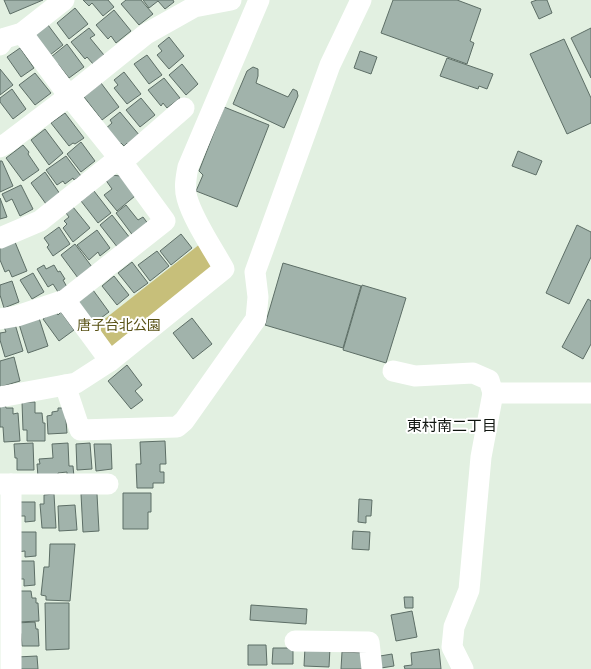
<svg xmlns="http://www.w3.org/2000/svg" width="591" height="669" font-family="Overpass,'Noto Sans JP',sans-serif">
	<rect width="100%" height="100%" fill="#e2f0e1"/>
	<polygon fill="#c7bf7a" points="200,244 215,268 113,349 97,325"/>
	<g fill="#a1b3ab" stroke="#5d6e66">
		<polygon points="4,0 43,0 10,14"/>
		<polygon points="83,0 108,0 114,7 103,16 92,3 89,6"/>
		<polygon points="126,0 141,0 153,14 139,25 121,4"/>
		<polygon points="143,0 173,0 174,2 165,9 158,1 149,8"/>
		<polygon points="393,0 457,0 481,9 470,41 474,43 467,64 381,33"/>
		<polygon points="537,0 547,0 552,13 539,19 531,2"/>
		<polygon points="75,8 88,24 69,39 57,23"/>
		<polygon points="114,10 131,31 116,43 111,36 108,39 96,25"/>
		<polygon points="45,21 63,45 50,55 30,33"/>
		<polygon points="89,28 95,35 90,38 104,55 93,64 87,57 85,59 71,42"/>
		<polygon points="591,28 591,78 571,38"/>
		<polygon points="169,37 184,56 169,69 157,55 162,51 158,46"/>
		<polygon points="564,39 591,98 591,123 567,134 530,54"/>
		<polygon points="67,44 84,67 69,78 58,64 52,69 46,61"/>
		<polygon points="20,48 34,68 21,77 7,57"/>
		<polygon points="360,51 377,57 371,74 354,68"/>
		<polygon points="147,55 162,75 149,84 134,64"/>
		<polygon points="447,58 493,74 487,89 479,86 478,89 440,76"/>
		<polygon points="182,64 198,84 186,95 169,75"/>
		<polygon points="253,67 258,69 258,76 256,83 288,97 293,89 297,91 298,96 284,128 233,104 247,71"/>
		<polygon points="0,69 13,85 0,95"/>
		<polygon points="124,72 141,94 127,104 114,88 118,85 114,80"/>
		<polygon points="35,73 51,93 35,105 19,85"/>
		<polygon points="164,78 180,98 167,108 163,103 161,106 148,90"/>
		<polygon points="101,83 119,107 102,120 84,97"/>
		<polygon points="12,89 26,109 13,119 0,102 0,98"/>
		<polygon points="141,98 155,115 140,127 126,110"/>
		<polygon points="224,107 269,125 237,207 196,191 203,175 199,171"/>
		<polygon points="120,112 140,136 129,145 127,143 124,146 121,143 117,147 104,130 112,123 110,120"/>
		<polygon points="65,113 84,138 75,144 73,143 69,146 51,123"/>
		<polygon points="45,129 63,153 49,165 31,140"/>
		<polygon points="81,142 95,161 81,172 67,154"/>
		<polygon points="23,145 29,152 28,154 39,170 23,181 6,158"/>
		<polygon points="518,151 542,161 536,175 512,166"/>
		<polygon points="66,156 81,176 74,180 73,178 65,184 63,181 57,185 46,170"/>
		<polygon points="0,161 2,161 13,186 0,192"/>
		<polygon points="45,172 60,194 46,204 31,183"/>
		<polygon points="112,175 120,176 135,196 117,211 104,195 112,189 105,179"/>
		<polygon points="21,185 33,209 20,216 12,199 6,202 2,194"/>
		<polygon points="94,191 111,213 98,223 81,201"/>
		<polygon points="0,198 7,217 0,219"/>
		<polygon points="126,205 138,220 143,217 149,225 134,237 116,213"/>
		<polygon points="73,207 90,228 73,242 63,228 67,224 64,221 69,217 66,213"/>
		<polygon points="112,215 130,238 118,248 100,225"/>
		<polygon points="577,225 591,232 591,257 569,304 546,293"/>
		<polygon points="59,227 70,244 53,256 47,247 49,245 44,238"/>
		<polygon points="97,230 110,248 100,256 98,252 89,260 77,245"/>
		<polygon points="181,234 192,248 171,265 160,251"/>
		<polygon points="15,242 27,271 12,277 9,270 5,272 0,260 0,248"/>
		<polygon points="75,244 92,267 78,278 61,255"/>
		<polygon points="157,251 169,266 150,281 138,265"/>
		<polygon points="132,262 148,283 134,293 118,273"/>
		<polygon points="283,263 361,286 343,348 265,325"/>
		<polygon points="44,265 46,269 54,265 58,272 60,271 65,279 63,280 67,287 58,292 53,284 48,287 37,269"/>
		<polygon points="33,273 44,292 32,299 20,280"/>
		<polygon points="114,276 129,295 117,305 102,286"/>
		<polygon points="12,281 19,302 4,308 0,295 0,285"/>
		<polygon points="362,285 406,298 386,363 343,350"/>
		<polygon points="93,290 109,312 93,324 77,303"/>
		<polygon points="588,299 591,301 591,344 583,359 562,347"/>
		<polygon points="53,311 56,312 58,315 61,312 74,330 59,341 43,319"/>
		<polygon points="39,318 48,346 28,353 19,324"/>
		<polygon points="192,318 212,344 193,359 173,333"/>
		<polygon points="15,324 23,351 5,357 0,340 0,333 6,332 4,327"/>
		<polygon points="14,357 20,381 0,387 0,361"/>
		<polygon points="127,365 142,385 135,391 143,400 131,409 108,381"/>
		<polygon points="22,402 35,402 35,413 42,413 43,423 45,423 45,441 27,441 27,430 23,430"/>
		<polygon points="0,404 5,404 6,408 13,408 13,414 18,413 20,441 4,442 3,427 0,427"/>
		<polygon points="58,408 65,408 67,433 48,434 47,416 52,415 52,412 58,411"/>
		<polygon points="165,441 166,464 160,464 160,472 164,472 164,483 153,483 153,488 137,488 136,464 141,464 140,442"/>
		<polygon points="33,443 34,470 17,470 17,458 15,458 14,444"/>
		<polygon points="68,443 69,466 73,466 74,477 67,478 67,472 58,473 58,476 38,477 37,464 40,464 39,459 53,458 52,444"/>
		<polygon points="90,443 92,469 77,470 76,444"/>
		<polygon points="94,444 111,444 112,469 96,471"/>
		<polygon points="123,493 151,493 151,512 148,512 148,529 123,529"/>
		<polygon points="54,494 56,528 42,528 40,504 44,504 44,495"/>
		<polygon points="81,494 97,494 99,531 83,532"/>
		<polygon points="359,499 372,500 371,516 366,516 366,523 358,522"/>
		<polygon points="19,502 35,502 35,521 25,522 25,516 19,516"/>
		<polygon points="75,505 77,530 59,531 58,506"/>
		<polygon points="353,531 370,532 369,550 352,549"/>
		<polygon points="17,532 36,532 36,556 25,557 25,551 17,552"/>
		<polygon points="50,544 75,544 70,601 46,600 46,596 41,595 44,567 49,567"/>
		<polygon points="17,561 34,561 35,585 24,586 24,579 18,579"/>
		<polygon points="17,591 31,591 32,598 36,598 36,603 38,603 39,621 18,622"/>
		<polygon points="404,597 413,597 413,608 405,608"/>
		<polygon points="45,603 69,603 69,649 46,650"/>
		<polygon points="251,605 307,609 306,624 250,620"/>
		<polygon points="412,611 417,637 396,641 391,615"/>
		<polygon points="35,622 36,629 38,629 39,646 22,646 21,634 16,623"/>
		<polygon points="248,645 266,645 267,665 248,665"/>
		<polygon points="305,647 330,648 329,667 304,666"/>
		<polygon points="273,648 293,648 293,664 272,664"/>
		<polygon points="439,649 441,669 405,669 404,666 412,665 411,653"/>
		<polygon points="342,652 366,653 366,669 341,669"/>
		<polygon points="392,654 394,666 381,668 380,656"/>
		<polygon points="37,656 38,669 18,669 17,657"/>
	</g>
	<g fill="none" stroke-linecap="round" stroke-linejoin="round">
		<g stroke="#fff" stroke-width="21">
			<polyline points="0,45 5,38 22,33 64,0"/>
			<polyline points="0,147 7,143 69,96 146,34 194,7 231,0"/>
			<polyline points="122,162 184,108"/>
			<polyline points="0,238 40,221 119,158"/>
			<polyline points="65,300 110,361"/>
			<polyline points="0,319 17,316 65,300 165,221 119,158 69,96 22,33"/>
			<polyline points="393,371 415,376 473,373 489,380 493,393"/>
			<polyline points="65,385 80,430 177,427 184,421 256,319 258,297 255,272 330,65 361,0"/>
			<path d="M0,397l76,-14 34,-22 114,-92c-11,-20 -31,-49 -37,-71 -3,-10 -1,-21 1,-31l71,-167"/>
			<polyline points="0,484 108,484"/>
			<polyline points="11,484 11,669"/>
			<polyline points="295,641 369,642 372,669"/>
			<polyline points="463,669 452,647 454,627 469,590 481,457 493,393 591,393"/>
		</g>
	</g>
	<g text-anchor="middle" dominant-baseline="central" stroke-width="4" stroke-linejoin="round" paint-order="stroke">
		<g font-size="14" fill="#595216" stroke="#fff">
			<text x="119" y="326">唐子台北公園</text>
		</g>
		<g font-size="15" fill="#101510" stroke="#fff">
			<text x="452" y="427">東村南二丁目</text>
		</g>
	</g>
</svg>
